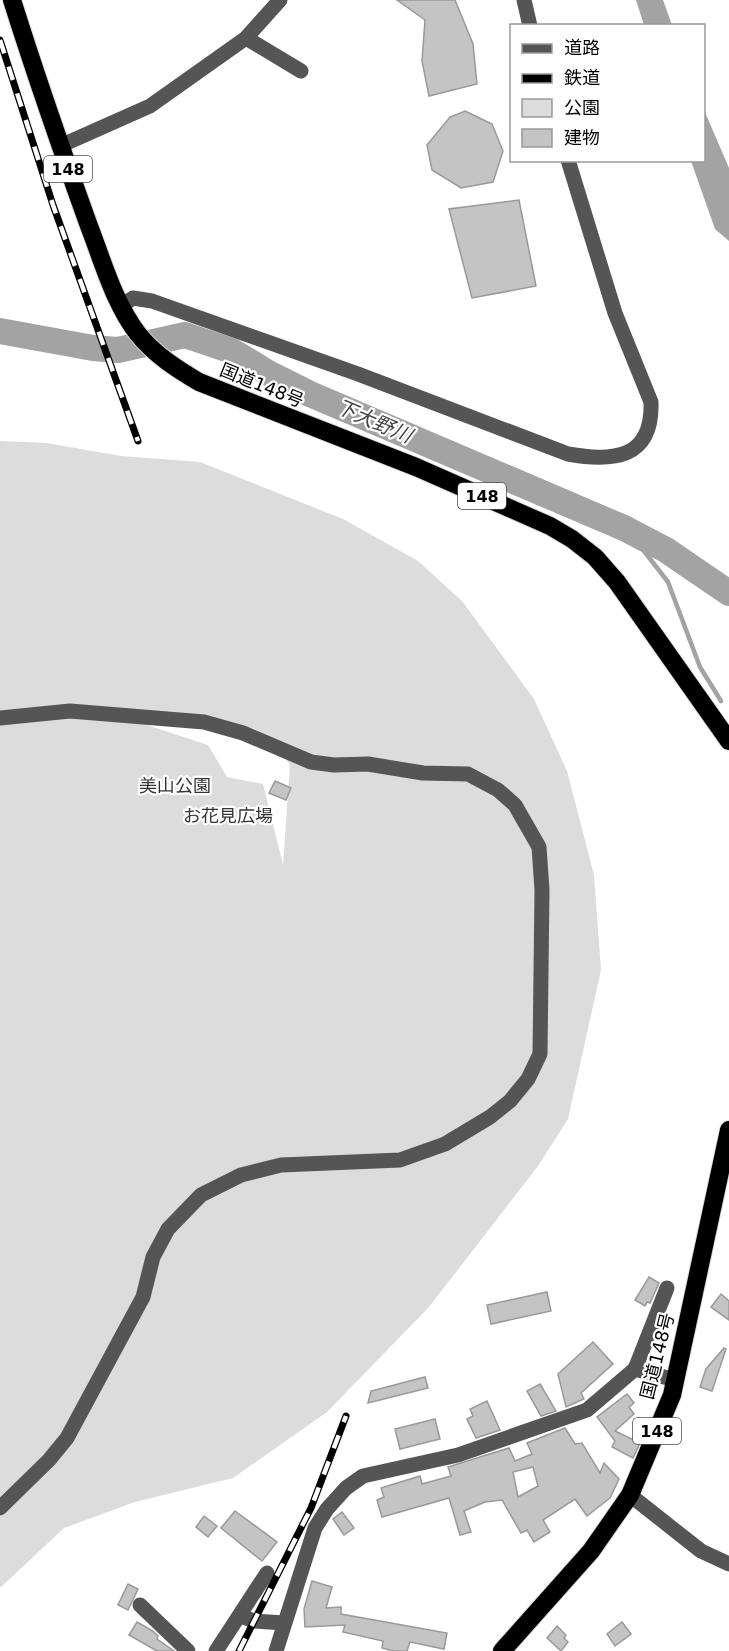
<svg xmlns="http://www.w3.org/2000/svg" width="729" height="1651" font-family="'DejaVu Sans','Noto Sans JP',sans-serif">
	<rect width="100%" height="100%" fill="#fff"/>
	<path fill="#dcdcdc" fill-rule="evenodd" d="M0,441l47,2 74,13 79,6 143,57 75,42 44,40 72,98 33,72 27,104 7,95 -33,149 -30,47 -109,141 -102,105 -94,66 -98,24 -71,26 -64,60zM101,710l133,15 40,18 16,22 -7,100 -20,-81 -36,-7 -19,-32z"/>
	<g fill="#a3a3a3">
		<polygon points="636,0 663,0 672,25 644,25"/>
		<polygon points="704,110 729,168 729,241 715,229 691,161 704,160"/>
	</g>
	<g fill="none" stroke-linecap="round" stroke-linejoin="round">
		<polyline stroke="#a3a3a3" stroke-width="4.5" points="627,529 668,582 700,667 721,701"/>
		<polyline stroke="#a3a3a3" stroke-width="26" points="0,331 93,348 118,350 185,335 232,351 270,374 310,394 624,528 666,550 729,593"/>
	</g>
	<g fill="#c4c4c4" stroke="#999" stroke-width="1.5" fill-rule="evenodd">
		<polygon points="397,0 455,0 473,44 477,84 429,96 422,61 425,20"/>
		<polygon points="465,111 492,124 503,151 493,182 461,188 432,170 427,145 450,117"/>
		<polygon points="519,200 536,286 472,298 449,209"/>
		<polygon points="275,781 291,788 286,800 269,793"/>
		<polygon points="649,1277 659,1283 650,1303 647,1302 645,1306 635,1300"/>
		<polygon points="547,1292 551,1311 491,1324 487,1305"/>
		<polygon points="721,1294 729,1301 729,1320 711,1307"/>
		<polygon points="593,1342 613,1364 581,1393 584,1399 566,1407 558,1374"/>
		<polygon points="724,1348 726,1349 712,1391 700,1387 706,1369"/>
		<polygon points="425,1377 428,1388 368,1403 371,1391"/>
		<polygon points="540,1384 556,1411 541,1416 527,1391"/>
		<polygon points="627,1394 634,1403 629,1407 634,1414 615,1431 640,1443 633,1458 612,1447 615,1441 597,1417"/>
		<polygon points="487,1401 500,1430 476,1438 467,1419 473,1416 470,1409"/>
		<polygon points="435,1419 440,1439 400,1449 395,1429"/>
		<path d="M565,1428l10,16 7,-1 18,30 4,-10 15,16 -9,19 -23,18 -12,-17 -32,21 7,12 -16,10 -7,-12 -6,3 -19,-33 -17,2 -21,9 7,21 -11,3 -11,-37 -67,19 -5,-17 7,-3 -3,-9 39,-12 2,8 29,-8 -3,-9 61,-19 6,13 17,-7 -5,-11zM533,1467l5,19 -20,11 -5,-25z"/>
		<polygon points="235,1511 277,1542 262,1561 221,1528"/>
		<polygon points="342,1512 354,1528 344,1535 333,1519"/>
		<polygon points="204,1516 217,1526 208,1537 196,1527"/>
		<polygon points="312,1581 332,1587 326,1608 341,1607 341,1614 447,1633 444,1649 410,1642 407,1651 393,1651 382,1648 383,1641 343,1632 345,1625 305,1627 304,1609"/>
		<polygon points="128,1584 138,1589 128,1610 118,1605"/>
		<polygon points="137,1622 153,1631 158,1636 157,1639 174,1651 157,1651 129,1635"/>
		<polygon points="622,1622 631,1634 615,1646 607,1634"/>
		<polygon points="557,1626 566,1635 564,1638 568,1642 561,1651 547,1638"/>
	</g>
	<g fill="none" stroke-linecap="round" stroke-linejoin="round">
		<defs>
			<g id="highway">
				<path d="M12,0c24,76 50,151 77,226 14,36 25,77 49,108 17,21 39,35 61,48l217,85 134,59 22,13 23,18 22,25 112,159"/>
				<polyline points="502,1651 591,1551 630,1495 672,1395 729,1130"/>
			</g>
		</defs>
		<use href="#highway" stroke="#dbdbdb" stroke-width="20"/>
		<g stroke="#555" stroke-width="15">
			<polyline points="524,0 530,26"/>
			<polyline points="246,38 301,71"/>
			<polyline points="60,146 150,106 246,38 280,0"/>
			<path d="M121,306l12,-8 19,3 206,73 210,80c45,8 85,5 83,-52l-36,-89 -47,-153"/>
			<polyline points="0,718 70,711 204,722 243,733 311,762 334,765 368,764 423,773 468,774 498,790 515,805 539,847 542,890 540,1054 528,1079 510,1101 490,1117 445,1144 400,1160 281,1165 241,1175 201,1195 168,1229 153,1257 143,1297 67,1438 49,1460 0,1508"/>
			<polyline points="635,1369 667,1288"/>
			<polyline points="630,1495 701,1551 729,1564"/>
			<polyline points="140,1605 188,1651"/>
			<polyline points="241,1616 254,1621 284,1623"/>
			<polyline points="216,1651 267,1573"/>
			<polyline points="276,1651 315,1528 327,1509 346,1488 363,1476 458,1455 587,1410 635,1369 675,1380"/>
		</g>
		<use href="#highway" stroke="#000" stroke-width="18"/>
		<defs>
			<g id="rail">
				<polyline points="0,40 53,205 138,441"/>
				<polyline points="239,1651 311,1508 346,1416"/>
			</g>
		</defs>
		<use href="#rail" stroke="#000" stroke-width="7"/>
		<use href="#rail" stroke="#fff" stroke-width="4.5" stroke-dasharray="14" stroke-linecap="butt"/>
	</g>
	<g text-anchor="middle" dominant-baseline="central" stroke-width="4.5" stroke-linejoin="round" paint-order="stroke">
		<g fill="#fff" stroke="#4c4c4c" stroke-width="1.5">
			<rect x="44" y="156" width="48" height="26" rx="4.5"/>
			<rect x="458" y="483" width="48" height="26" rx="4.5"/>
			<rect x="633" y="1418" width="48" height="26" rx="4.5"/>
		</g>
		<g font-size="16" font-weight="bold" fill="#000">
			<text x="68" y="169">148</text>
			<text x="482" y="496">148</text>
			<text x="657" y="1431">148</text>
		</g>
		<g font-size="18" fill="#000" stroke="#fff">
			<text transform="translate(262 385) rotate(22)">国道148号</text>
			<text transform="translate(657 1356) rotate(-76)">国道148号</text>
		</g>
		<g font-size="18" fill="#333" stroke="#fff">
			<text x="175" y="785">美山公園</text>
			<text x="228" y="815">お花見広場</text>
		</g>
		<g font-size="20" font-style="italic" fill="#444" stroke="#fff">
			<text transform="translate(374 421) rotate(23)">下大野川</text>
		</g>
	</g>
	<rect x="510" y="24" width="195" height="138" fill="#ffffff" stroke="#999999" stroke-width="1.5"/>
	<rect x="522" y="44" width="30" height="9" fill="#555555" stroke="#999999" stroke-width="1.5"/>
	<text x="564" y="54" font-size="18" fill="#000000">道路</text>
	<rect x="522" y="74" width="30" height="9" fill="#000000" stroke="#999999" stroke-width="1.5"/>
	<text x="564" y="84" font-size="18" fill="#000000">鉄道</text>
	<rect x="522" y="99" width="30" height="18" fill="#dcdcdc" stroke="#999999" stroke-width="1.5"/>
	<text x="564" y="114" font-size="18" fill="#000000">公園</text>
	<rect x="522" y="129" width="30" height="18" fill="#c4c4c4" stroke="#999999" stroke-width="1.5"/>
	<text x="564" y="144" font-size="18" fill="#000000">建物</text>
</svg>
